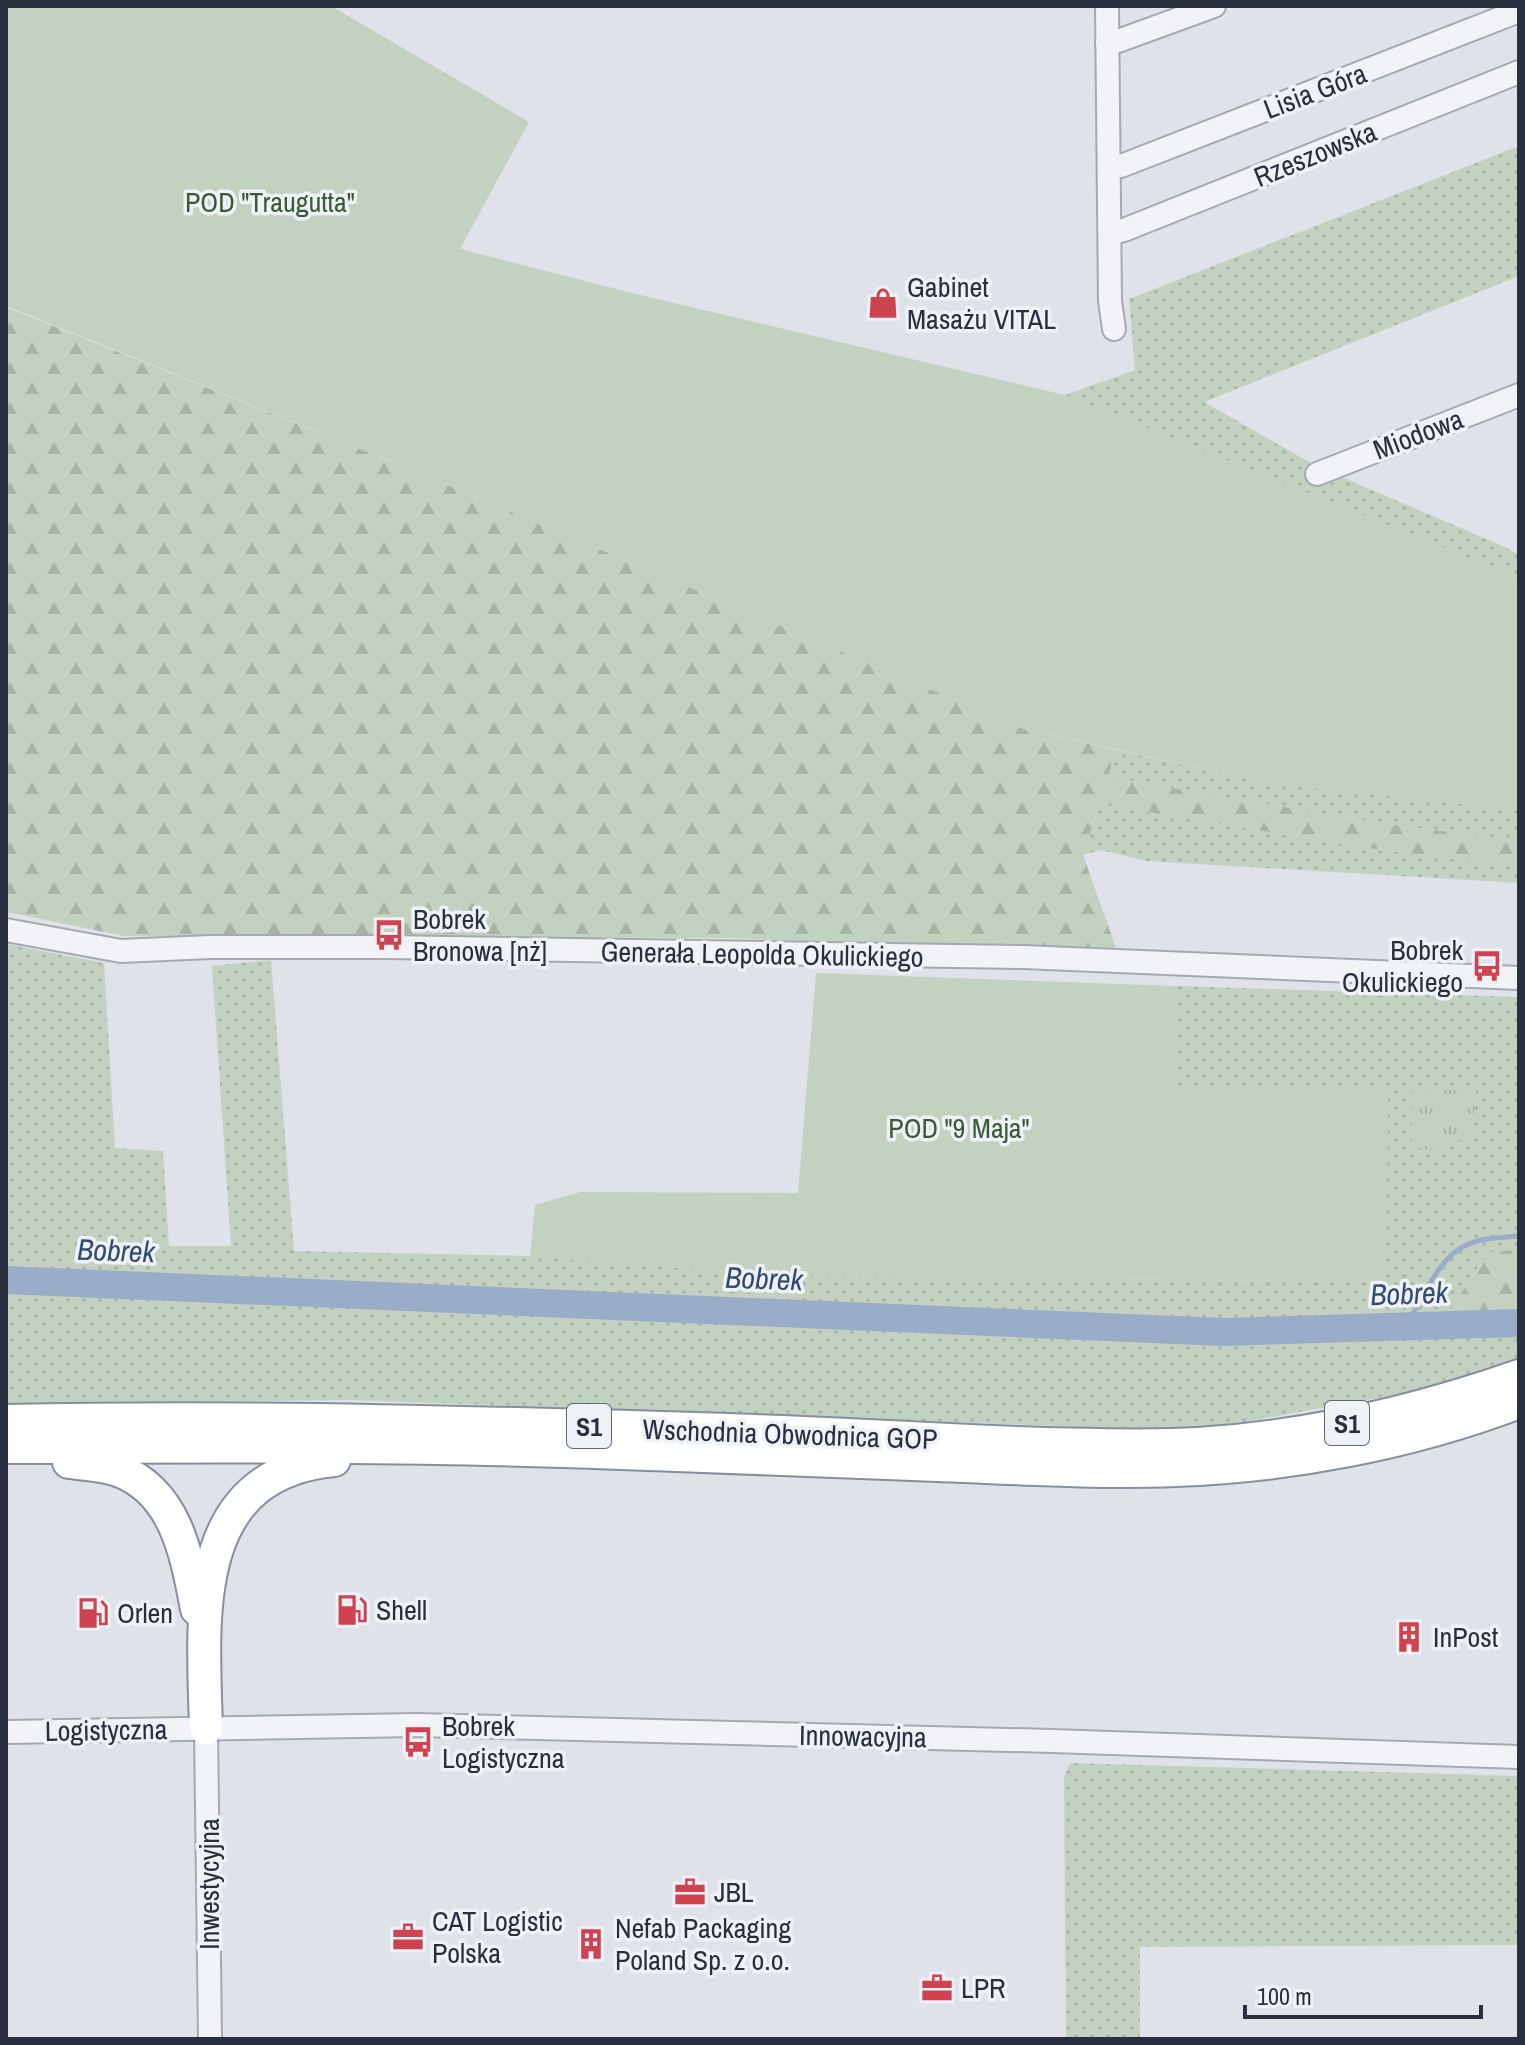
<svg xmlns="http://www.w3.org/2000/svg" width="1525" height="2045" font-family="'Archivo Narrow',sans-serif">
	<defs>
		<pattern id="grass-dots" width="8" height="8" patternUnits="userSpaceOnUse" patternTransform="scale(2)"><rect width="8" height="8" fill="#c3d2c0"/><path d="M2 2h.1M6 6h.1" fill="none" stroke="#a8b5a6" stroke-width="1.8" stroke-linecap="round"/></pattern>
		<pattern id="forest-firs" width="22" height="20" patternUnits="userSpaceOnUse" patternTransform="scale(2)"><rect width="22" height="20" fill="#c3d2c0"/><path d="M5 1l3.5 6h-7zM16 11l3.5 6h-7z" fill="#a8b5a6"/></pattern>
		<pattern id="park-tufts" width="24" height="20" patternUnits="userSpaceOnUse" patternTransform="scale(2)"><rect width="24" height="20" fill="#c3d2c0"/><path d="M3 7l-1-3M5 7V3M7 7l1-3M15 17l-1-3M17 17v-4M19 17l1-3" fill="none" stroke="#a8b5a6"/></pattern>
	</defs>
	<rect width="100%" height="100%" fill="#dfe2e8"/>
	<g fill="url(#grass-dots)">
		<polygon points="1519,146 1519,276 1204,402 1318,467 1503,546 1519,555 1519,578 1065,395 1135,370 1129,299"/>
		<polygon points="1116,750 1267,783 1519,810 1519,841 1372,822 1123,781 1108,777"/>
		<polygon points="1100,804 1359,847 1519,867 1519,883 1146,861 1101,850 1083,855"/>
		<polygon points="6,944 104,963 115,1148 163,1151 169,1246 231,1246 212,966 271,960 294,1251 530,1256 784,1276 1386,1282 1177,1086 1177,986 1519,997 1519,1360 1440,1387 1193,1431 351,1400 6,1404"/>
		<polygon points="1070,1763 1519,1776 1519,1945 1140,1947 1140,2039 1066,2039 1064,1777"/>
	</g>
	<g fill="url(#forest-firs)">
		<polygon points="6,307 415,471 1024,729 1116,750 1108,777 1372,822 1519,841 1519,867 1359,847 1100,804 1083,855 1118,953 722,938 124,936 6,912"/>
		<polygon points="1519,1250 1519,1314 1447,1315 1488,1252"/>
	</g>
	<polygon fill="url(#park-tufts)" points="1476,1090 1472,1133 1443,1151 1412,1148 1411,1091"/>
	<g fill="#c3d2c0">
		<polygon points="6,6 331,6 529,122 460,249 636,294 1065,395 1519,578 1519,810 1267,783 1024,729 415,471 6,306"/>
		<polygon points="816,973 1177,986 1178,1086 1388,1087 1386,1282 784,1276 530,1256 535,1205 580,1192 798,1193"/>
	</g>
	<g fill="none" stroke-linecap="round" stroke-linejoin="round">
		<g stroke="#9aadc8" stroke-width="5">
			<path d="M1427,1288c26,-45 42,-49 92,-52"/>
			<polyline points="1405,1327 1419,1303"/>
		</g>
		<polyline stroke="#9aadc8" stroke-width="28" points="6,1280 1223,1332 1519,1323"/>
		<defs>
			<g id="minor">
				<polyline points="1107,6 1110,301 1114,329"/>
				<polyline points="1107,43 1118,41 1214,6"/>
				<polyline points="1110,168 1121,166 1519,11"/>
				<polyline points="1110,233 1124,230 1519,72"/>
				<polyline points="1317,474 1519,395"/>
				<polyline points="6,930 121,951 210,947 387,947 1023,957 1519,978"/>
				<polyline points="206,1728 210,2039"/>
				<polyline points="6,1732 417,1725 1052,1741 1519,1757"/>
			</g>
			<g id="highway">
				<path d="M6,1421c250,-5 499,2 749,10 97,3 193,10 290,13 51,1 102,3 153,0 109,-7 218,-32 321,-68"/>
				<path d="M6,1447c214,-1 428,-2 642,7 97,3 194,7 290,11 79,3 159,8 237,5 116,-4 236,-27 344,-68"/>
				<path d="M69,1462c15,2 34,3 49,8 58,21 69,86 79,139"/>
				<path d="M206,1728c-3,-109 -18,-254 128,-268"/>
			</g>
		</defs>
		<use href="#minor" stroke="#a4a9b2" stroke-width="26"/>
		<use href="#highway" stroke="#868e9f" stroke-width="36"/>
		<use href="#minor" stroke="#f2f3f6" stroke-width="22"/>
		<use href="#highway" stroke="#fff" stroke-width="32"/>
	</g>
	<defs>
		<symbol id="shop-bare" viewBox="-9 -9 18 18"><path d="M-5-2.5h2.3a2.7 3.5 0 0 1 5.4 0H5L5.5 6h-11ZM-1.5-2.5h3a1.5 2.3 0 0 0-3 0Z" fill="#ce434f" stroke="#eef1f6" stroke-width="2.5" paint-order="stroke"/></symbol>
		<symbol id="bus-bare" viewBox="-9 -9 18 18"><path d="M-5-6H5V4H4V6H2V4H-2V6H-4V4H-5ZM-3.5-4V0h7V-4ZM-3.5 1.2v1.5H-2V1.2ZM2 1.2v1.5H3.5V1.2Z" fill="#ce434f" stroke="#eef1f6" stroke-width="2.5" paint-order="stroke"/></symbol>
		<symbol id="fuel-bare" viewBox="-9 -9 18 18"><path d="M-5.5-6h7V0h2V4h1.3V-2.5L3-4.5l.8-.8L6-3V5H2.5V1h-1V6h-7ZM-4.2-4.7v3.2H.2V-4.7Z" fill="#ce434f" stroke="#eef1f6" stroke-width="2.5" paint-order="stroke"/></symbol>
		<symbol id="building-bare" viewBox="-9 -9 18 18"><path d="M-4-6H4V6H1V3H-1V6H-4ZM-2.5-4.3h1.7v1.8h-1.7ZM.8-4.3h1.7v1.8H.8ZM-2.5-1h1.7V.8h-1.7ZM.8-1h1.7V.8H.8Z" fill="#ce434f" stroke="#eef1f6" stroke-width="2.5" paint-order="stroke"/></symbol>
		<symbol id="office-bare" viewBox="-9 -9 18 18"><path d="M-6-3h4V-5.5h4V-3h4V5H-6ZM-1-4.5V-3h2v-1.5ZM-6 0V1H6V0Z" fill="#ce434f" stroke="#eef1f6" stroke-width="2.5" paint-order="stroke"/></symbol>
	</defs>
	<g fill-rule="evenodd">
		<use href="#shop-bare" x="861" y="281" width="44" height="44"/>
		<use href="#bus-bare" x="367" y="913" width="44" height="44"/>
		<use href="#bus-bare" x="1465" y="944" width="44" height="44"/>
		<use href="#fuel-bare" x="330" y="1588" width="44" height="44"/>
		<use href="#fuel-bare" x="71" y="1591" width="44" height="44"/>
		<use href="#building-bare" x="1387" y="1615" width="44" height="44"/>
		<use href="#bus-bare" x="396" y="1720" width="44" height="44"/>
		<use href="#office-bare" x="668" y="1870" width="44" height="44"/>
		<use href="#office-bare" x="386" y="1915" width="44" height="44"/>
		<use href="#building-bare" x="569" y="1922" width="44" height="44"/>
		<use href="#office-bare" x="915" y="1966" width="44" height="44"/>
	</g>
	<g text-anchor="middle" dominant-baseline="central" stroke-width="7" stroke-linejoin="round" paint-order="stroke">
		<g fill="#eef1f6" stroke="#636976" stroke-width="2">
			<rect x="1325" y="1401" width="44" height="44" rx="6"/>
			<rect x="567" y="1404" width="44" height="44" rx="6"/>
		</g>
		<g font-size="26" font-weight="bold" fill="#282f3f">
			<text x="1347" y="1423">S1</text>
			<text x="589" y="1426">S1</text>
		</g>
		<g font-size="28" fill="#282f3f" stroke="#eef1f6">
			<text transform="translate(1315 91) rotate(-21)">Lisia Góra</text>
			<text transform="translate(1315 154) rotate(-22)">Rzeszowska</text>
			<text transform="translate(1418 434) rotate(-21)">Miodowa</text>
			<text transform="translate(762 954) rotate(1)">Generała Leopolda Okulickiego</text>
			<text transform="translate(790 1434) rotate(2)">Wschodnia Obwodnica GOP</text>
			<text transform="translate(106 1730) rotate(-1)">Logistyczna</text>
			<text transform="translate(863 1736) rotate(1)">Innowacyjna</text>
			<text transform="translate(209 1884) rotate(-90)">Inwestycyjna</text>
		</g>
		<g font-size="28" fill="#3a5b35" stroke="#eef1f6">
			<text x="270" y="202">POD "Traugutta"</text>
			<text x="959" y="1128">POD "9 Maja"</text>
		</g>
		<g font-size="28" fill="#282f3f" stroke="#eef1f6" text-anchor="start">
			<text x="907" y="287">Gabinet<tspan x="907" dy="32">Masażu VITAL</tspan></text>
			<text x="413" y="919">Bobrek<tspan x="413" dy="32">Bronowa [nż]</tspan></text>
			<text x="1463" y="950" text-anchor="end">Bobrek<tspan x="1463" dy="32">Okulickiego</tspan></text>
			<text x="376" y="1610">Shell</text>
			<text x="117" y="1613">Orlen</text>
			<text x="1433" y="1637">InPost</text>
			<text x="442" y="1726">Bobrek<tspan x="442" dy="32">Logistyczna</tspan></text>
			<text x="714" y="1892">JBL</text>
			<text x="432" y="1921">CAT Logistic<tspan x="432" dy="32">Polska</tspan></text>
			<text x="615" y="1928">Nefab Packaging<tspan x="615" dy="32">Poland Sp. z o.o.</tspan></text>
			<text x="961" y="1988">LPR</text>
		</g>
		<g font-size="30" font-style="italic" fill="#324b73" stroke="#eef1f6">
			<text transform="translate(116 1250) rotate(2)">Bobrek</text>
			<text transform="translate(764 1278) rotate(2)">Bobrek</text>
			<text transform="translate(1409 1293) rotate(-2)">Bobrek</text>
		</g>
	</g>
	<rect width="1525" height="2045" fill="none" stroke="#282f3f" stroke-width="16"/>
	<path d="M1245 2005v12h236v-12" fill="none" stroke="#282f3f" stroke-width="4"/>
	<text x="1257" y="2005" font-size="24" fill="#282f3f" stroke="#eef1f6" stroke-width="6" paint-order="stroke">100 m</text>
</svg>
